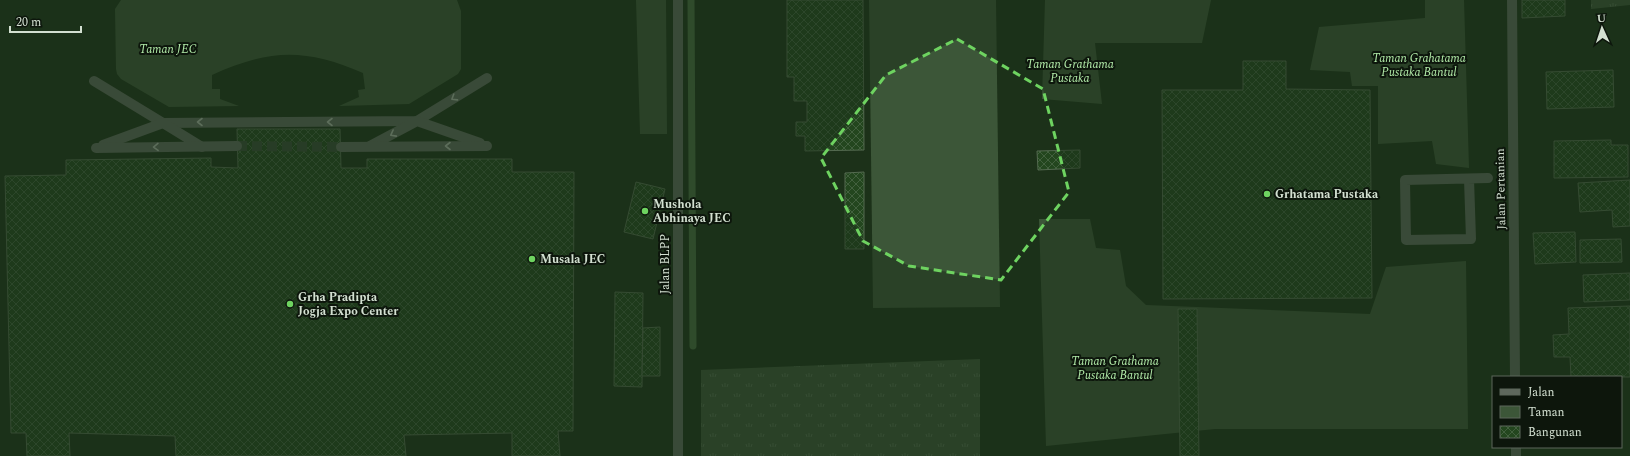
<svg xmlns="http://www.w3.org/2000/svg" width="1630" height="456" font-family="Spectral,serif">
	<defs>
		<pattern id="grass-tufts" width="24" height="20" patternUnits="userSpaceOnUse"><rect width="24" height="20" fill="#3c5638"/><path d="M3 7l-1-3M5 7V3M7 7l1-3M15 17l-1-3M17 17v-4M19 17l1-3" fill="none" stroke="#576e54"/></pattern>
		<pattern id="building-cross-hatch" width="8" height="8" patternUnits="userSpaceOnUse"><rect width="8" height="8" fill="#23461e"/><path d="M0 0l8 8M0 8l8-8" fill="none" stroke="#42603e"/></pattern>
	</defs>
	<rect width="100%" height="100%" fill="#1c3119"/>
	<g fill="url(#grass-tufts)">
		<polygon points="1591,0 1630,0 1630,5 1591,9"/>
		<polygon points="980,359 980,456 701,456 701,370"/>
	</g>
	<g fill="#3c5638">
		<path d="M121,0h336l4,11v58l-3,5 -49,30 -70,2 20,-9 -1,-7 7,-1 -2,-16c-58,-25 -94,-24 -151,2v14h8v10l19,7 -70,1 -48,-28 -4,-5 -1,-5 -1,-60z"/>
		<polygon points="636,0 666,0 667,134 640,134"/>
		<polygon points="869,0 996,0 1000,307 873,308"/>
		<polygon points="1045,0 1211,0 1202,43 1095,43 1102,104 1042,99"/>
		<polygon points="1425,0 1464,0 1469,168 1436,164 1432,141 1378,144 1378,86 1352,86 1350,72 1310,70 1319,27 1425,18"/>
		<polygon points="1039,219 1090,219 1096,248 1120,250 1126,286 1146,305 1370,314 1386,267 1466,261 1468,429 1215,429 1046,446"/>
	</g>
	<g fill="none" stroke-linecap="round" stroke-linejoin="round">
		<polyline stroke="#486c42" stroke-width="7" points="691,0 693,346"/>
	</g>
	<g fill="url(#building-cross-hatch)" stroke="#546a50">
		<polygon points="787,0 863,0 864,150 805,151 805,136 796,136 796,122 807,122 807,101 794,101 794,77 787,77"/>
		<polygon points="1522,0 1565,0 1565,16 1522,18"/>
		<polygon points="1243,61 1286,61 1286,89 1370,90 1372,298 1163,299 1162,90 1243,90"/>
		<polygon points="1613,70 1614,107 1547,109 1546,72"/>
		<polygon points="237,129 340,129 341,168 367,168 367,159 512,159 512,172 574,172 573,431 558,431 560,456 512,456 512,433 404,435 406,456 176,456 175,436 69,433 70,456 27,456 26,433 11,433 5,176 66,175 66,160 211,158 211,167 238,168"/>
		<polygon points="1611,140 1611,145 1628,145 1628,177 1554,178 1554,141"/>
		<polygon points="1080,150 1080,168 1038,170 1037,151"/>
		<polygon points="864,172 864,249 845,249 845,173"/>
		<polygon points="1630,180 1630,226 1613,227 1612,210 1580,212 1578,183"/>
		<polygon points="636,182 665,189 653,239 624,232"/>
		<polygon points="1575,232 1576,262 1535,264 1533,233"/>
		<polygon points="1621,239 1622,262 1580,263 1580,240"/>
		<polygon points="1630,273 1630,300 1584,302 1583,275"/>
		<polygon points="615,292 643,293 642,387 614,386"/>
		<polygon points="1630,306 1630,377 1571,377 1570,357 1554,357 1553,335 1569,334 1568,308"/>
		<polygon points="1178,309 1197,309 1199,456 1180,456"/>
		<polygon points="660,327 660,376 642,376 643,328"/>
	</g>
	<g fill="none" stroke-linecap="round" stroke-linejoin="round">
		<polyline stroke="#374b35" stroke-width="10" stroke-dasharray="10 5" stroke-linecap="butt" points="237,146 341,147"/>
		<g stroke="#5e685d" stroke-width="10">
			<polyline points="678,0 678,456"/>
			<polyline points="1512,0 1515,377"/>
			<polyline points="94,81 163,123 417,121 487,78"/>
			<polyline points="103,145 163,123 202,147"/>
			<polyline points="370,146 417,121 480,143"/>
			<polyline points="341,147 487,146"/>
			<polyline points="96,148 237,146"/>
			<polyline points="1469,179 1471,239 1406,240 1405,180 1488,178"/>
			<polyline points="1516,456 1516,447"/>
		</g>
	</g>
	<defs><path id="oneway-chevron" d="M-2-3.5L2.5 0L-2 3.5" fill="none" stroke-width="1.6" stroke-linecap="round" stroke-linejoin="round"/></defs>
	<g stroke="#aab6a8">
		<use href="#oneway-chevron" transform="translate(454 98) rotate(148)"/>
		<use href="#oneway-chevron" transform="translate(200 122) rotate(180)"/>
		<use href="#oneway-chevron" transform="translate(330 122) rotate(180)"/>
		<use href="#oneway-chevron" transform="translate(393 134) rotate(152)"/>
		<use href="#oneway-chevron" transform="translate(448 146) rotate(180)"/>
		<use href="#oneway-chevron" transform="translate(156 147) rotate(179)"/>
	</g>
	<path d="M0 0H1630V456H0ZM957,39l86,50 26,103 -68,88 -92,-14 -46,-25 -42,-83 65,-83z" fill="#1c3119" fill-opacity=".55" fill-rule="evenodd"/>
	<path fill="none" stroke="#6ed360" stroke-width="3" stroke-dasharray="8 5" stroke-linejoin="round" d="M957,39l86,50 26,103 -68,88 -92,-14 -46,-25 -42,-83 65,-83z"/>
	<g fill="#6ed360" stroke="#0d160c" stroke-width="1.5">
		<circle cx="1267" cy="194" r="4"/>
		<circle cx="645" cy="211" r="4"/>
		<circle cx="532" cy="259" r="4"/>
		<circle cx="290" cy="304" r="4"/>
	</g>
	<g text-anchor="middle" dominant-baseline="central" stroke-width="4" stroke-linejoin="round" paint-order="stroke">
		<g font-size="12" font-style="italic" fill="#b2eba9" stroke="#0d160c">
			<text x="168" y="49">Taman JEC</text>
			<text x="1419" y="58">Taman Grahatama<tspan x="1419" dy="14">Pustaka Bantul</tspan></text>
			<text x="1070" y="64">Taman Grathama<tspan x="1070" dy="14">Pustaka</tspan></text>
			<text x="1115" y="361">Taman Grathama<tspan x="1115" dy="14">Pustaka Bantul</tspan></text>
		</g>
		<g font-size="12" fill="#d3e0d1" stroke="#0d160c">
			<text transform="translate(1501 189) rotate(-91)">Jalan Pertanian</text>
			<text transform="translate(665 264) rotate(-90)">Jalan BLPP</text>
		</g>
		<g font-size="12" font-weight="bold" fill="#d3e0d1" stroke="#0d160c" text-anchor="start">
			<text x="1275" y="194">Grhatama Pustaka</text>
			<text x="653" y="204">Mushola<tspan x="653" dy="14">Abhinaya JEC</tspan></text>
			<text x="540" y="259">Musala JEC</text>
			<text x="298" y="297">Grha Pradipta<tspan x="298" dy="14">Jogja Expo Center</tspan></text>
		</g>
	</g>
	<rect x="1492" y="376" width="130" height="72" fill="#0d160c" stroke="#5c675b"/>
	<rect x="1500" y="389" width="20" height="6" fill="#5e685d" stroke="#5c675b"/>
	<text x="1528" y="396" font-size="12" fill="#d3e0d1">Jalan</text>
	<rect x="1500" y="406" width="20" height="12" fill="#3c5638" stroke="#5c675b"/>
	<text x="1528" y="416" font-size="12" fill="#d3e0d1">Taman</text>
	<rect x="1500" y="426" width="20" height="12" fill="url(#building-cross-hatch)" stroke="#5c675b"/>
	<text x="1528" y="436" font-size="12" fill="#d3e0d1">Bangunan</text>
	<g transform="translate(1602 28) rotate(357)" stroke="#0d160c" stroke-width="3" paint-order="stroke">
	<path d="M0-3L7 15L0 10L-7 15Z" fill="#d3e0d1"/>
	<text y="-6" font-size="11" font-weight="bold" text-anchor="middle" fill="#d3e0d1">U</text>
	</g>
	<path d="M10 26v6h71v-6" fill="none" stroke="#d3e0d1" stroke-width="2"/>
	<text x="16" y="26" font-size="12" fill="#d3e0d1" stroke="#0d160c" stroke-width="3" paint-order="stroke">20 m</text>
</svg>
